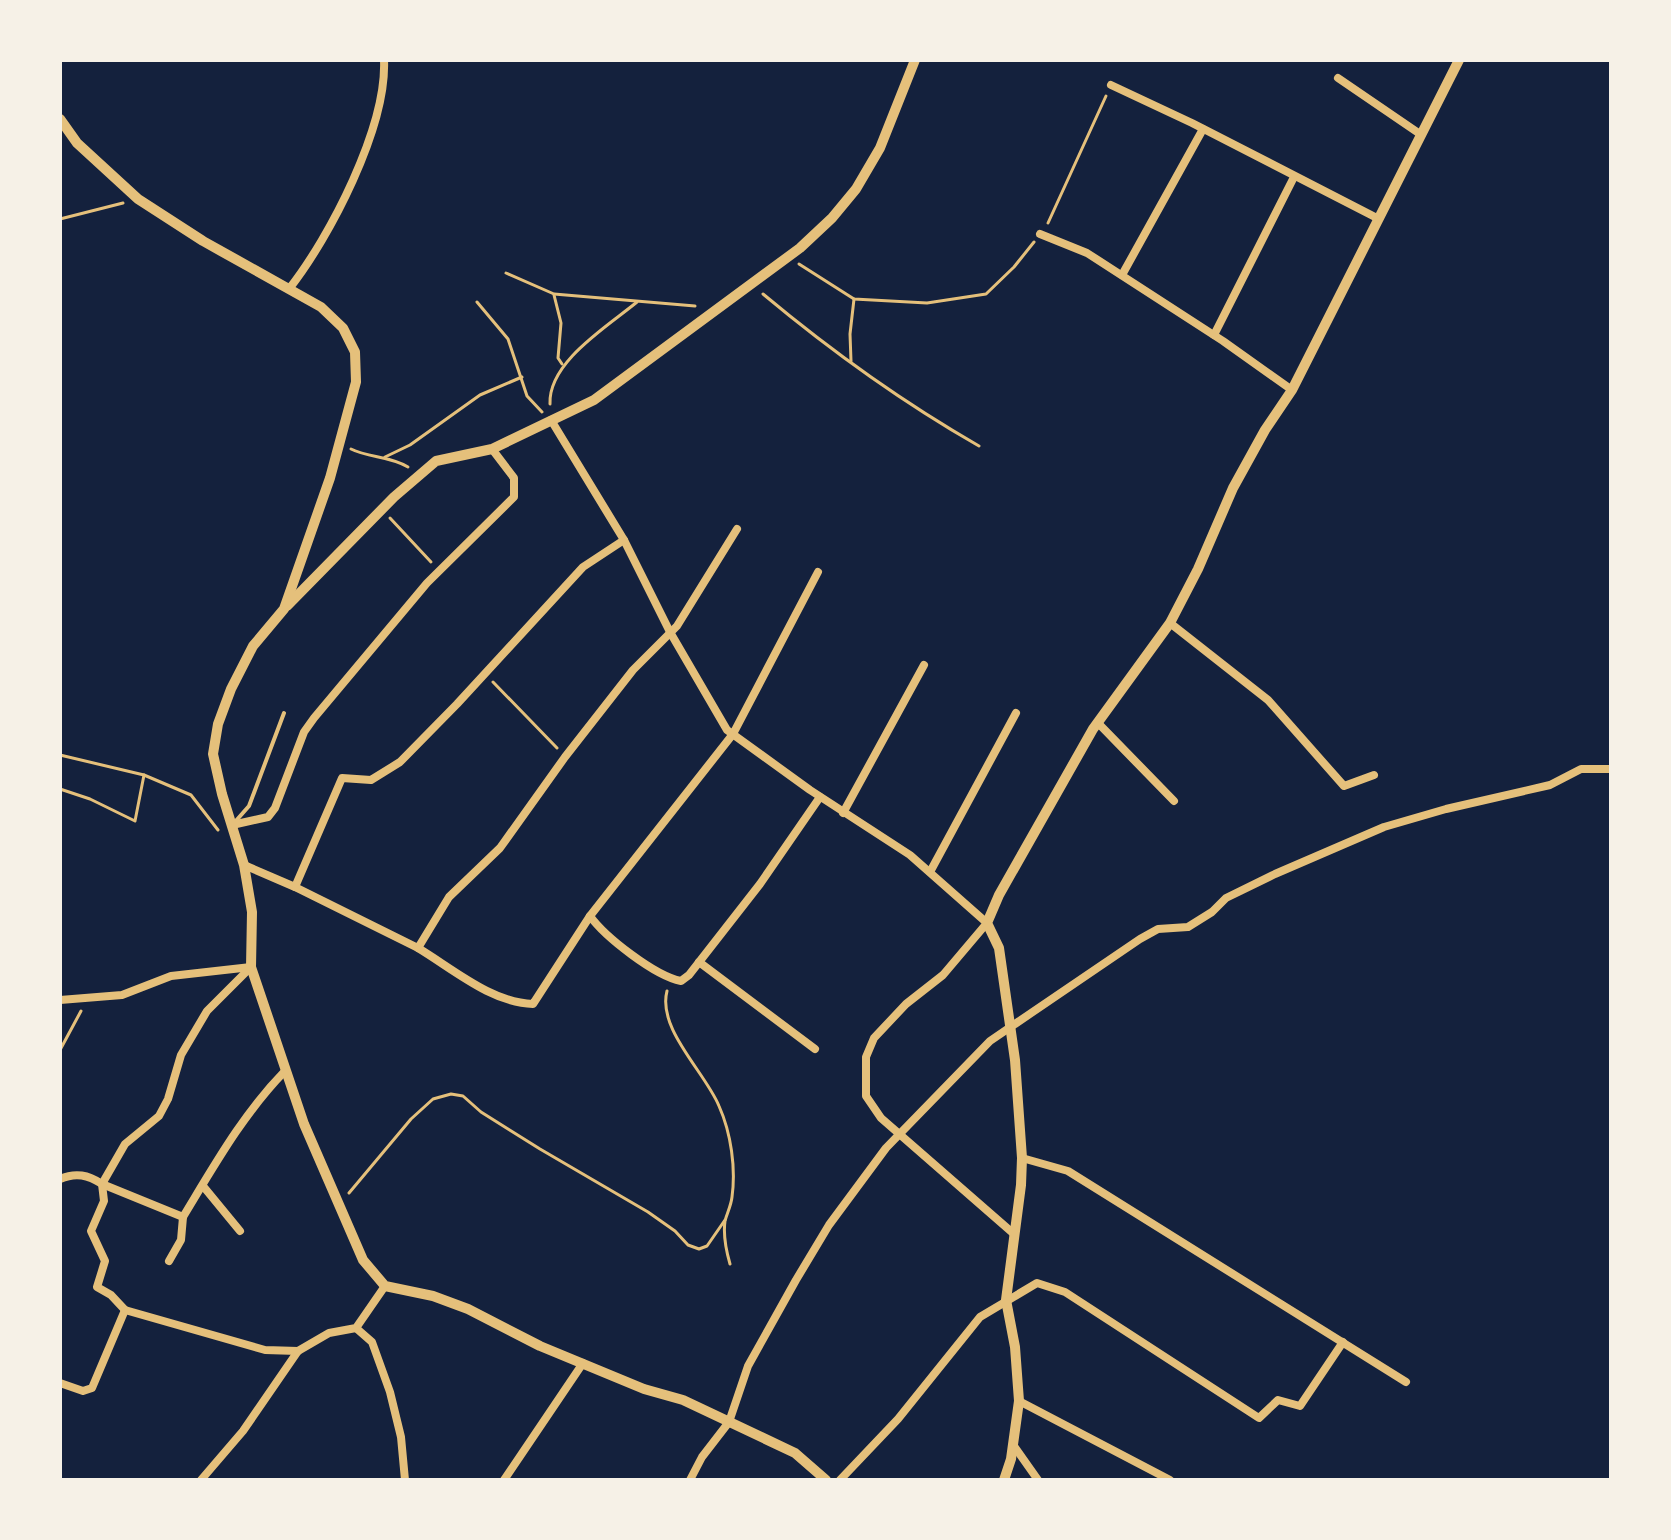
<svg xmlns="http://www.w3.org/2000/svg" width="1671" height="1540" font-family="'Space Grotesk',sans-serif">
	<rect width="100%" height="100%" fill="#14213d"/>
	<g fill="none" stroke-linecap="round" stroke-linejoin="round">
		<g stroke="#e5c07b" stroke-width="3">
			<polyline points="60,219 123,203"/>
			<polyline points="1048,223 1106,96"/>
			<polyline points="799,264 854,299 927,303 986,294 1014,267 1034,242"/>
			<polyline points="506,273 554,294 695,306"/>
			<path d="M763,294c67,56 141,109 216,152"/>
			<polyline points="554,295 561,323 558,358 562,364"/>
			<polyline points="477,302 508,339 527,396 542,412"/>
			<polyline points="851,361 850,334 854,299"/>
			<path d="M550,404c-2,-42 58,-78 87,-102"/>
			<path d="M351,449c18,9 39,7 57,18"/>
			<polyline points="385,457 410,445 480,395 522,377"/>
			<polyline points="390,518 431,562"/>
			<polyline points="493,682 557,748"/>
			<polyline points="60,755 144,775 191,795 218,830"/>
			<polyline points="60,789 90,799 135,821 144,775"/>
			<path d="M667,991c-10,38 38,81 52,115 12,27 17,62 13,91 -1,9 -5,16 -7,24 -2,14 1,29 5,43"/>
			<polyline points="60,1050 81,1011"/>
			<polyline points="349,1193 411,1119 433,1099 451,1094 463,1096 481,1112 540,1149 648,1212 675,1231 688,1245 699,1249 707,1246 725,1220"/>
		</g>
		<polyline stroke="#e5c07b" stroke-width="4" points="234,823 249,806 284,713"/>
		<g stroke="#e5c07b" stroke-width="8">
			<polyline points="1338,78 1420,134"/>
			<polyline points="1111,85 1192,123 1377,218"/>
			<polyline points="1040,234 1087,253 1223,341 1292,390"/>
			<polyline points="1122,275 1203,129"/>
			<path d="M289,289c41,-52 98,-162 95,-229"/>
			<polyline points="1214,335 1294,177"/>
			<polyline points="551,420 624,540 670,632 727,730 810,790 910,855 987,923 943,975 906,1004 874,1038 866,1057 866,1096 881,1118 1014,1234"/>
			<polyline points="1170,623 1268,700 1344,786 1374,775"/>
			<polyline points="1098,723 1174,801"/>
			<polyline points="843,813 924,665"/>
			<polyline points="232,825 268,817 275,808 304,732 314,718 427,583 514,497 514,478 492,449"/>
			<polyline points="244,865 295,887 418,948 449,897 500,848 565,757 633,670 677,626 737,529"/>
			<polyline points="930,872 1016,713"/>
			<polyline points="295,887 342,778 371,780 400,762 457,704 583,567 624,540"/>
			<path d="M590,916c15,21 65,60 91,65l8,-6 71,-91 60,-87"/>
			<path d="M418,948c35,21 74,55 115,56l57,-88 143,-182 85,-162"/>
			<polyline points="699,962 815,1049"/>
			<polyline points="60,1000 122,995 171,976 251,967"/>
			<polyline points="1022,1158 1068,1171 1406,1382"/>
			<path d="M60,1179c16,-7 28,-4 42,5l81,33c31,-51 60,-103 102,-146"/>
			<polyline points="203,1186 240,1231"/>
			<polyline points="169,1261 181,1240 183,1217"/>
			<polyline points="125,1310 111,1295 97,1287 105,1261 91,1231 104,1201 102,1184 125,1144 159,1116 168,1099 181,1055 207,1011 251,967"/>
			<polyline points="356,1328 372,1342 390,1392 401,1437 405,1480"/>
			<polyline points="60,1383 83,1391 92,1388 125,1310 265,1350 298,1351"/>
			<polyline points="1019,1401 1170,1480"/>
			<polyline points="1014,1446 1038,1480"/>
			<polyline points="201,1480 243,1431 298,1351 329,1333 356,1328 385,1286"/>
			<polyline points="504,1480 583,1363"/>
			<polyline points="690,1480 702,1457 729,1422 748,1366 796,1280 829,1225 886,1148 990,1041 1140,939 1158,929 1188,927 1212,912 1226,898 1275,874 1384,827 1446,809 1550,785 1581,769 1611,769"/>
			<polyline points="840,1480 898,1419 980,1317 1037,1283 1065,1292 1259,1418 1278,1400 1300,1406 1343,1342"/>
		</g>
		<g stroke="#e5c07b" stroke-width="10">
			<polyline points="60,119 77,143 138,199 203,241 321,307 343,328 355,352 356,382 330,478 284,609 253,646 231,689 218,724 213,754 222,794 244,865 252,912 251,967 304,1124 363,1260 385,1286 433,1296 468,1309 540,1346 644,1389 683,1400 795,1453 826,1480"/>
			<polyline points="287,606 394,497 436,461 492,449 594,400 800,248 832,218 856,189 880,148 915,60"/>
			<polyline points="1004,1480 1011,1459 1019,1401 1015,1347 1006,1300 1021,1185 1022,1158 1015,1060 999,948 987,923 999,895 1093,729 1170,623 1198,569 1233,488 1265,430 1292,390 1459,60"/>
		</g>
	</g>
	<rect width="1671" height="1540" fill="none" stroke="#f6f1e7" stroke-width="124"/>
</svg>
